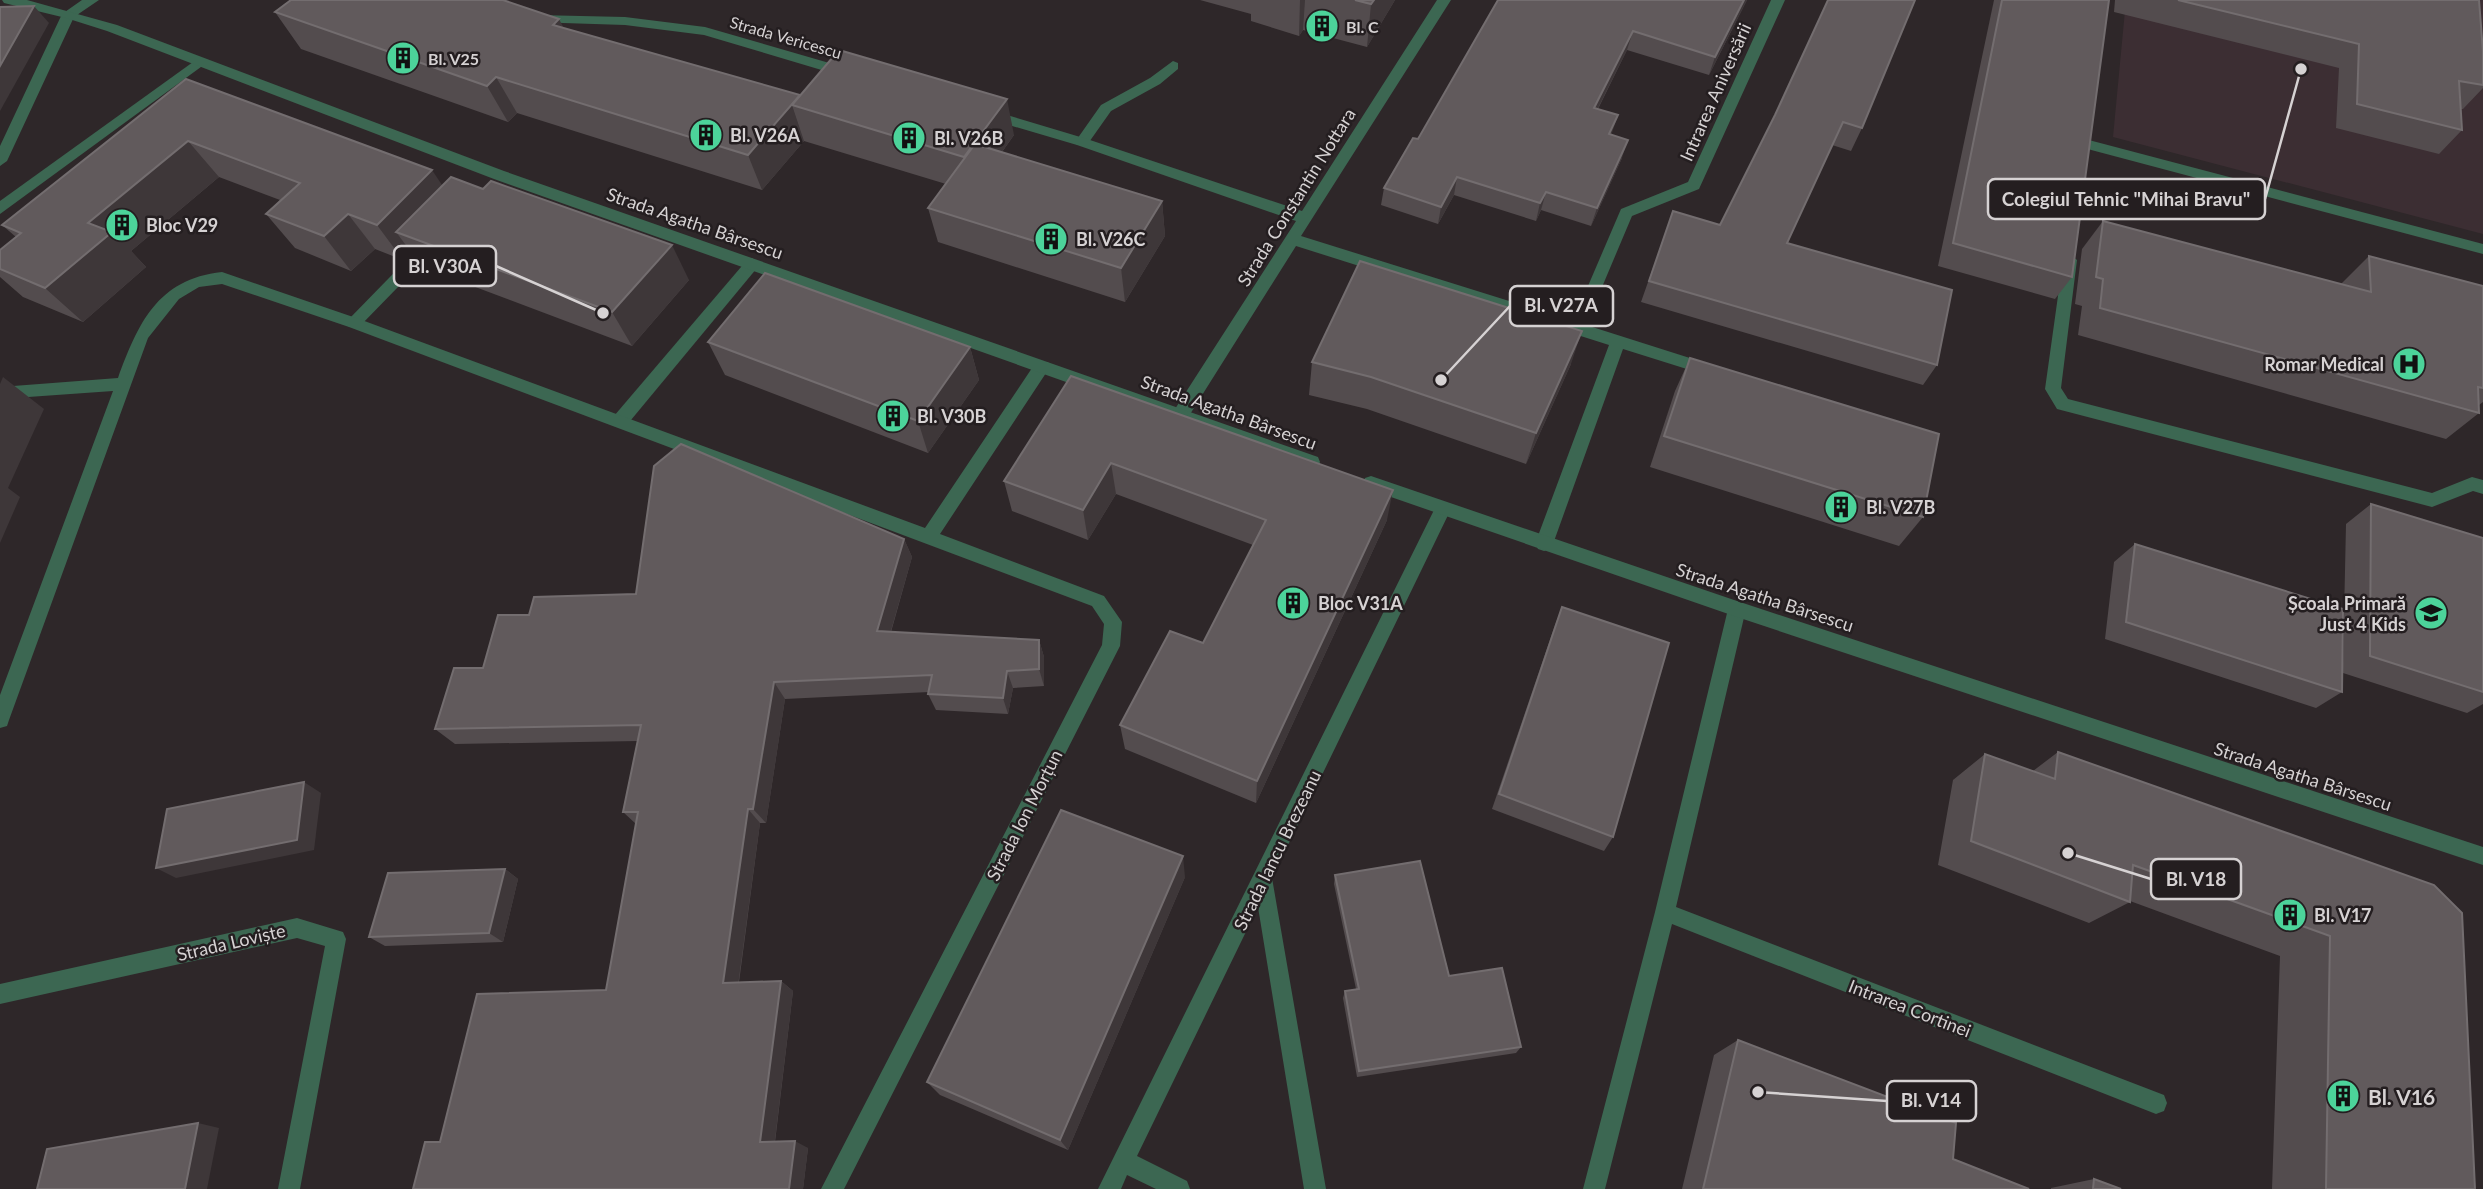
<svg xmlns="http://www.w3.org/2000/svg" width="2483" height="1189" font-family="Lato,sans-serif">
	<rect width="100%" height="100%" fill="#2e2729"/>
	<polygon fill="#3c2e33" points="2126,0 2483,0 2483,234 2113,137"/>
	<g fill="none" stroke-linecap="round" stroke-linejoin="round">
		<g fill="#3c6752" fill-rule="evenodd">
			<polygon points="1173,61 1178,63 1178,69 1160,84 1111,111 1087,145 1077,145 1075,142 1101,105 1150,78"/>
			<polygon points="2085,139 2483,244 2483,254 2080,147 2078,144"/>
			<polygon points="433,237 438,238 440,242 438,246 359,327 349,327 346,323 349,319 428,238"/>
			<polygon points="2070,254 2077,260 2061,388 2068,399 2432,493 2472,477 2483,480 2483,494 2473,491 2432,507 2057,409 2045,389 2063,260"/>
			<polygon points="752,258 760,264 757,268 626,426 614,426 612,421 614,416 747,260"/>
		</g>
		<g fill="#3c6752" fill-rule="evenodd">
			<polygon points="82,0 99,0 74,17 7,161 0,166 0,146 62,14"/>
			<polygon points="1437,0 1451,0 1301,236 1573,321 1621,209 1688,182 1771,0 1785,0 1699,189 1632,216 1586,325 1715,366 1717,370 1709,376 1623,349 1553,544 1550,549 1544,551 1538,549 1535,544 1609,345 1296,246 1187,419 1175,419 1173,414 1175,409 1296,221 1077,145 985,118 983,115 990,110 1087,139 1302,211"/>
			<polygon points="537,15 625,17 705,27 850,69 852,72 845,77 704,35 625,25 532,22 530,19"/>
			<polygon points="200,57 207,61 205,64 0,214 0,201"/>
			<path d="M222,272l137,47 566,209 111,-166h12l2,4 -2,4 -108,164 164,62 18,26 -2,24 -276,543h-23l281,-544 2,-21 -12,-18 -743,-279 -127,-43 -23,3 -20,12 -31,39 -139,382 -2,6 -7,2v-33l113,-304 -113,8v-12l118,-9c20,-54 39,-99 104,-106z"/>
			<polygon points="1443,502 1449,504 1451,509 1272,878 1326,1189 1304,1189 1258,907 1137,1156 1187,1181 1190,1189 1156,1189 1127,1175 1121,1189 1098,1189 1437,504"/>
			<polygon points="1737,601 1743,604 1746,609 1676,907 2164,1095 2167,1103 2164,1111 2156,1114 1672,924 1605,1189 1583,1189 1655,912 1728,609 1731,604"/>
			<polygon points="297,918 343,932 346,939 300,1189 278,1189 325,946 297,938 0,1004 0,984"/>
		</g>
		<g fill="#3c6752" fill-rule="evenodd">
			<polygon points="2,0 27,0 117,25 504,171 1318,457 1320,462 1318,467 1306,467 494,179 107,31 66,18 4,3"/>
			<polygon points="1371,476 1737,601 2483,847 2483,865 1737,617 1365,488 1363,483 1365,478"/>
		</g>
	</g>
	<g fill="#534c4e">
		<polygon points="1200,0 1395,0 1367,47 1303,30 1299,36 1251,21 1251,14"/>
		<polygon points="1498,0 1747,0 1709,75 1627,50 1598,109 1622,158 1591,226 1541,210 1536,221 1454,195 1438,224 1381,205 1384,188 1418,139"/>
		<polygon points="1828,0 1862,128 1851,151 1832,145 1787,243 1937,365 1923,385 1641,302 1673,211 1720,225 1775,115"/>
		<polygon points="1994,0 2109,0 2072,277 2055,299 1938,266"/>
		<polygon points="2115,0 2479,0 2483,52 2483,88 2463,109 2461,109 2462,130 2439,154 2336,128 2339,68 2114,12"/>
		<polygon points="275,12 564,28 800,95 1014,135 1002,152 1162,201 1165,236 1125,302 938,242 928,208 946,184 804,141 762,190 517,113 508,122 301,49"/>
		<polygon points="186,79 443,186 689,280 632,346 422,267 411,252 403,260 375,249 351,271 295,248 266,214 280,200 219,177 131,251 146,267 83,322 23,297 0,277 0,250 16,237 2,225"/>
		<polygon points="2103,221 2341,284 2369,256 2483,286 2483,402 2479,405 2479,413 2446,439 2078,335 2082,306 2075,304 2082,249"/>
		<polygon points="708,342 970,347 979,380 928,453 725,375"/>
		<polygon points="1690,358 1923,517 1899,546 1650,467 1675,391"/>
		<polygon points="1312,362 1571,364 1526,464 1367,409 1309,395"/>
		<polygon points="1071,376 1387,520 1256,803 1125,749 1120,725 1203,643 1253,545 1116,494 1088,540 1012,511 1004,481"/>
		<polygon points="2371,504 2483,538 2483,704 2467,713 2343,673 2342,692 2316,708 2105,639 2114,562 2135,544 2343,663 2346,524"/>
		<polygon points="904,539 912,557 891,632 1039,640 1044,657 1044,686 1013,688 1008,714 936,710 928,694 929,692 785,699 766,823 760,823 739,982 781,981 793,991 775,1142 808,1148 803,1189 413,1189 440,1142 606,990 636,824 623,812 638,741 455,744 435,729 483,668 529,615 636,594"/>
		<polygon points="1562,607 1613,837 1604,851 1492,809 1555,625"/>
		<polygon points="2058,752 2434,885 2475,1189 2272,1189 2280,956 2130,901 2130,902 2089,923 1938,865 1953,780 1985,754 2033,771"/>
		<polygon points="505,869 518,879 503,942 385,946 369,937"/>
		<polygon points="1335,875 1449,976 1521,1047 1516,1053 1357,1077 1343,998 1345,991 1356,989 1334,884"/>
		<polygon points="1185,877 1068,1150 940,1095 927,1082"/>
		<polygon points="1738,1040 1953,1159 2029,1189 1682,1189 1714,1055"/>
		<polygon points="2094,1179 2121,1189 2051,1189 2051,1188"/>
	</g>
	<g fill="#3e3739">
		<polygon points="1300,0 1305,0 1303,30 1299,36"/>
		<polygon points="1374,0 1395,0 1367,47 1371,4"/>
		<polygon points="1744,0 1747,0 1709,75 1715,57"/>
		<polygon points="34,6 49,23 0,111 0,66"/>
		<polygon points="559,19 578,55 553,25"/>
		<polygon points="1633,31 1627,50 1589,126 1594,108"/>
		<polygon points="496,77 517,113 508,122 487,86"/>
		<polygon points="800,95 792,105 804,141 762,190 748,155"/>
		<polygon points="1007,99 1014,135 973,192 964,157"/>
		<polygon points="1618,115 1612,133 1604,152 1609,134"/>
		<polygon points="1628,140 1622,158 1591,226 1597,208"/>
		<polygon points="188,141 219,177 131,251 146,267 83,322 45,288 88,223"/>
		<polygon points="432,170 456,206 396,232 411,252 403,260 377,225"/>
		<polygon points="1457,177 1454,195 1438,224 1441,207"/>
		<polygon points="1546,192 1541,210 1536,221 1540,203"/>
		<polygon points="1162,201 1165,236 1125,302 1121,268"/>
		<polygon points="348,214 375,249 351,271 324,236"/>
		<polygon points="672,245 689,280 632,346 612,312"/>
		<polygon points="1582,331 1571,364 1526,464 1536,433"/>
		<polygon points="970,347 979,380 928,453 918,421"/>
		<polygon points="3,377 44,409 8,488 20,497 0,543 0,384"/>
		<polygon points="1111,463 1116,494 1088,540 1083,510"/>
		<polygon points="1393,490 1387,520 1256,803 1257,781"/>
		<polygon points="904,539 912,557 886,648 877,631"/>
		<polygon points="1039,640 1044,657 1044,686 1039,669"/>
		<polygon points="1007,671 1013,688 1008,714 1003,698"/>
		<polygon points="774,682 785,699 766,823 753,809"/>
		<polygon points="304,782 321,793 314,850 176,878 156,868"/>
		<polygon points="748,809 760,823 737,993 723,983"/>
		<polygon points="1183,856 1185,877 1068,1150 1060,1140"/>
		<polygon points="505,869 518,879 503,942 489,933"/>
		<polygon points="781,981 793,991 774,1148 760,1142"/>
		<polygon points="198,1123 219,1128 207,1189 185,1189"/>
		<polygon points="795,1141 808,1148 803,1189 789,1189"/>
	</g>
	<g fill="#615a5c" stroke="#736d6f" stroke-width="2">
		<polygon points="291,0 503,0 559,19 553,25 800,95 748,155 496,77 487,86 275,12"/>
		<polygon points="1355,0 1374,0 1371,4"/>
		<polygon points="1498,0 1744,0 1715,57 1633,31 1594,108 1618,115 1609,134 1628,140 1597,208 1546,192 1540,203 1457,177 1441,207 1384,188 1413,138 1418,139"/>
		<polygon points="1828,0 1915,0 1862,128 1843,122 1787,243 1952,290 1937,365 1649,281 1673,211 1720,225 1775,115"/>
		<polygon points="2002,0 2109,0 2072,277 1953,243"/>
		<polygon points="2178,0 2479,0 2483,52 2483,85 2459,81 2462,130 2357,104 2359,44"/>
		<polygon points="34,6 0,66 0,7"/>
		<polygon points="839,50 1007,99 964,157 792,105"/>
		<polygon points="186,79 432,170 377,225 348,214 324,236 266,214 300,183 188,141 88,223 112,232 45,288 0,269 0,250 21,233 2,225"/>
		<polygon points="975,144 1162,201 1121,268 928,208"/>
		<polygon points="451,177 483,189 491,181 672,245 612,312 396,232"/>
		<polygon points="2103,221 2371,292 2369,256 2483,286 2483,388 2478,387 2479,413 2100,308 2103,279 2096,277"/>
		<polygon points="1360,261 1582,331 1536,433 1371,377 1312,362"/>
		<polygon points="765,273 970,347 918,421 708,342"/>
		<polygon points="1690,358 1939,434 1923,517 1664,436"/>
		<polygon points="1071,376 1393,490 1257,781 1120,725 1170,631 1203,643 1266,520 1111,463 1083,510 1004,481"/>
		<polygon points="681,444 904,539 877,631 1039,640 1039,669 1007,671 1003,698 928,694 932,675 774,682 753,809 748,809 723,983 781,981 760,1142 795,1141 789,1189 413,1189 425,1142 440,1142 477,994 606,990 638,812 623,812 641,725 435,729 454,668 483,668 498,615 529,615 534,597 636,594 654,466"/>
		<polygon points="2371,504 2483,538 2483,692 2370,656"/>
		<polygon points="2135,544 2343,609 2342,692 2126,622"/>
		<polygon points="1562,607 1669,643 1613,837 1499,794"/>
		<polygon points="2058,752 2434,885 2462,913 2475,1189 2326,1189 2330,936 2133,865 2130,902 1971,841 1985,754 2055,779"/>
		<polygon points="304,782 297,840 156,868 167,809"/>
		<polygon points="1061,810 1183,856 1060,1140 927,1082"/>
		<polygon points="1420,861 1449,976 1502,968 1521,1047 1359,1071 1345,991 1359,989 1335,875"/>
		<polygon points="505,869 489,933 369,937 388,873"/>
		<polygon points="1738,1040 1956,1123 1953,1159 2029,1189 1703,1189"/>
		<polygon points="198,1123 185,1189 37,1189 47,1149"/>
		<polygon points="2094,1179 2121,1189 2093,1189"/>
	</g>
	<defs>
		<symbol id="building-disc" viewBox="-11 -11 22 22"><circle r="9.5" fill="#4cd39a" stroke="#241e20"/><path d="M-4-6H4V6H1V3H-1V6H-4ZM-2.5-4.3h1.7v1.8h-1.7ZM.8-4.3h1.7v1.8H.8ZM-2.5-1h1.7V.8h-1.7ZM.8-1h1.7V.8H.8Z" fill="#111"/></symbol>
		<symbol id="hospital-disc" viewBox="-11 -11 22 22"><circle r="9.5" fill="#4cd39a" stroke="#241e20"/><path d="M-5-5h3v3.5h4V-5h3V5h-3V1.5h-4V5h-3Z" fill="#111"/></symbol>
		<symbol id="school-disc" viewBox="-11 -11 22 22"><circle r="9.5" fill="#4cd39a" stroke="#241e20"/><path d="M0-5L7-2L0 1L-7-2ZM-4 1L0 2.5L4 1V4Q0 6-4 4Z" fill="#111"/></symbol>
	</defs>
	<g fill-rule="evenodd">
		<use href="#building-disc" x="1303" y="7" width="38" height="38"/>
		<use href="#building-disc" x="384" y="39" width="38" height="38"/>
		<use href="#building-disc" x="687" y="116" width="38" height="38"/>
		<use href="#building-disc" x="890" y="119" width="38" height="38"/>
		<use href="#building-disc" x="103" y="206" width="38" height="38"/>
		<use href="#building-disc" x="1032" y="220" width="38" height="38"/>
		<use href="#hospital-disc" x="2390" y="345" width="38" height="38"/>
		<use href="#building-disc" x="874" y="397" width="38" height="38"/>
		<use href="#building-disc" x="1822" y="488" width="38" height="38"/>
		<use href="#building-disc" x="1274" y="584" width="38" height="38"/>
		<use href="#school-disc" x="2412" y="594" width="38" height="38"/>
		<use href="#building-disc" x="2271" y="896" width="38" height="38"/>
		<use href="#building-disc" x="2324" y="1077" width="38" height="38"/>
	</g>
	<g text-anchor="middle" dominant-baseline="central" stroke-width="5" stroke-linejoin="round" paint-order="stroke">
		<g font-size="16" font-weight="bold" fill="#d6d2d3" stroke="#241e20" text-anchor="start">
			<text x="1346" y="26">Bl. C</text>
			<text x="428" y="58">Bl. V25</text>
		</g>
		<g font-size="16" fill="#d6d2d3" stroke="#241e20">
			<text transform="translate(786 37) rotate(16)">Strada Vericescu</text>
		</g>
		<g font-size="18" fill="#d6d2d3" stroke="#241e20">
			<text transform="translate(1715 92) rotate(-66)">Intrarea Aniversării</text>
			<text transform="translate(1296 197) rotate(-58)">Strada Constantin Nottara</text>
			<text transform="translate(695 223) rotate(19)">Strada Agatha Bârsescu</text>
			<text transform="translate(1229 412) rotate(20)">Strada Agatha Bârsescu</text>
			<text transform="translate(1765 597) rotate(18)">Strada Agatha Bârsescu</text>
			<text transform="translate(2303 776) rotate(18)">Strada Agatha Bârsescu</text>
			<text transform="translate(1024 815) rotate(-63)">Strada Ion Morțun</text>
			<text transform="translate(1277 850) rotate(-64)">Strada Iancu Brezeanu</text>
			<text transform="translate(231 942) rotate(-13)">Strada Loviște</text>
			<text transform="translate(1910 1008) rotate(21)">Intrarea Cortinei</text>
		</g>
		<g font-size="18" font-weight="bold" fill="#d6d2d3" stroke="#241e20" text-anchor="start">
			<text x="730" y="135">Bl. V26A</text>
			<text x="934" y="138">Bl. V26B</text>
			<text x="146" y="225">Bloc V29</text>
			<text x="1076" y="239">Bl. V26C</text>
			<text x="2384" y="364" text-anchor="end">Romar Medical</text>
			<text x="917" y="416">Bl. V30B</text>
			<text x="1866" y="507">Bl. V27B</text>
			<text x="1318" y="603">Bloc V31A</text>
			<text x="2406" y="603" text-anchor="end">Școala Primară<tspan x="2406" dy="21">Just 4 Kids</tspan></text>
			<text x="2314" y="915">Bl. V17</text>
		</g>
		<g font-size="21" font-weight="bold" fill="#d6d2d3" stroke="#241e20" text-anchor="start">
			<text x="2368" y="1096">Bl. V16</text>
		</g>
	</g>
	<path fill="none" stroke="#d6d2d3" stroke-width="2.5" d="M2301 69L2265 199M603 313L496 266M1441 380L1510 306M2068 853L2151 879M1758 1092L1887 1101"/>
	<g fill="#d6d2d3" stroke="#241e20" stroke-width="2.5">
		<circle cx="2301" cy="69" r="7"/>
		<circle cx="603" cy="313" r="7"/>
		<circle cx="1441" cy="380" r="7"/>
		<circle cx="2068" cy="853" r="7"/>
		<circle cx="1758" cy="1092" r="7"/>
	</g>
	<g fill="#241e20" stroke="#d6d2d3" stroke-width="2.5">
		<rect x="1988" y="179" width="277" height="40" rx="7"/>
		<rect x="394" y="246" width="102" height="40" rx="7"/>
		<rect x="1510" y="286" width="103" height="40" rx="7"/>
		<rect x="2151" y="859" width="90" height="40" rx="7"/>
		<rect x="1887" y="1081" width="89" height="40" rx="7"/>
	</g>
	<g font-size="19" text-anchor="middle" font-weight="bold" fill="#d6d2d3">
		<text x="2126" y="206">Colegiul Tehnic "Mihai Bravu"</text>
		<text x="445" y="273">Bl. V30A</text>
		<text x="1561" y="312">Bl. V27A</text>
		<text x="2196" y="886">Bl. V18</text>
		<text x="1931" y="1107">Bl. V14</text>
	</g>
</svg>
